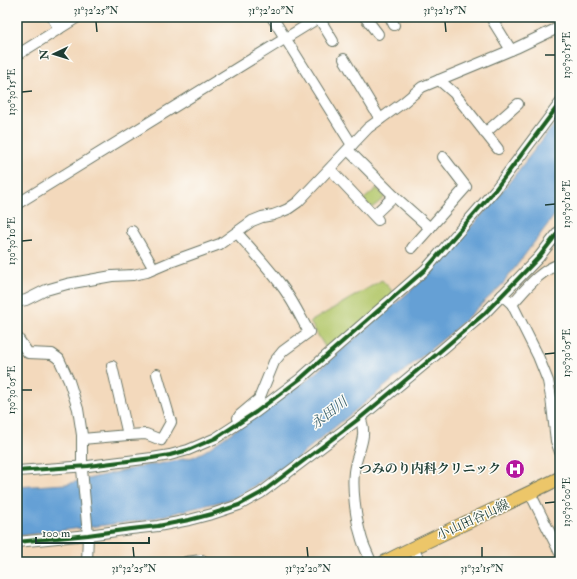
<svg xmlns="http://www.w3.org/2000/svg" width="577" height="579" font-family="'IM FELL Double Pica','Noto Serif JP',serif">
	<rect width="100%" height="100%" fill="#fdfcf7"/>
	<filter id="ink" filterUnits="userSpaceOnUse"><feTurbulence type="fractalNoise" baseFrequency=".025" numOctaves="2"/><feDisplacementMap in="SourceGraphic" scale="8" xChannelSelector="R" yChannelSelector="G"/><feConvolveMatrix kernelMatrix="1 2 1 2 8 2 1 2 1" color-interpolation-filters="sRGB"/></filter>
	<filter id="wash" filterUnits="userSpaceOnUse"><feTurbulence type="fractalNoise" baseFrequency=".012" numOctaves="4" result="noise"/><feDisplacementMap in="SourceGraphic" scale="16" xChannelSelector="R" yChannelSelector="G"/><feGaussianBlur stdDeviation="0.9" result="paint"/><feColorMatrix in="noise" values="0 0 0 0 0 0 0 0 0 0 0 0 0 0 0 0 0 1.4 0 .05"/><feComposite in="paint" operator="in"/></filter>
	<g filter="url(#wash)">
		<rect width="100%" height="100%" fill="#f3d9bc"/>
		<g fill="#b4c86c" stroke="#6a8250">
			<polygon points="377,188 385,197 372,208 363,200"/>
			<polygon points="382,280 396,295 327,350 310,322"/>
		</g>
		<polygon fill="#65a0d5" stroke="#426e84" points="560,117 560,208 502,285 453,331 293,461 235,498 146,520 17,536 17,487 66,484 148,465 154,465 193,457 205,451 306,381 425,278 497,198"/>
	</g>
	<g filter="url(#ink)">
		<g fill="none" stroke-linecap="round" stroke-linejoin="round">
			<defs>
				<g id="minor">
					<polyline points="52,17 59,29"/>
					<polyline points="272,17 352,145"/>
					<polyline points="365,17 378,34"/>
					<polyline points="390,17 394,25"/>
					<polyline points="319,18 333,41"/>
					<polyline points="493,21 511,50"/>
					<polyline points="17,55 78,17"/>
					<polyline points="344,59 380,119"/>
					<polyline points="439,80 454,93 498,149"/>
					<polyline points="485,133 518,104"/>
					<polyline points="348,150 394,196 430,228"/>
					<polyline points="330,169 378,220"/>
					<polyline points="17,204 320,17"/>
					<polyline points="374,215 394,196"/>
					<polyline points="132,231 154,269"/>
					<path d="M237,233c16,18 33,36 47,56 10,14 17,29 25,43l-26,19 -9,11 -15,37 -19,16 -2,3"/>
					<polyline points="412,248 466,187 443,157"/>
					<polyline points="502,295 512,304 538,356 548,381 551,397 556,441 560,452"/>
					<polyline points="17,302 26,300 46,290 67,284 112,276 133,275 147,272 173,261 220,244 252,221 262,217 273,215 281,212 288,209 298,202 368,128 404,102 422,87 516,48 560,27"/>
					<path d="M512,304c14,-15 28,-34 48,-40"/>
					<polyline points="17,337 28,353 52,354 59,359 69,381 78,409 82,435 82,469 88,535 87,562"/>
					<path d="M360,418c9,19 -4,35 -6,54 -2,17 2,48 7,64 2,9 7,18 10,26"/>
					<polyline points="128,435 146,434 161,440 171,422 157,374"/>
					<polyline points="82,439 128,435 112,366"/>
					<polyline points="17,471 88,466 152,458 170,455 188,450 216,438 256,412 300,379 318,363 426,269 495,190 560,103"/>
					<polyline points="530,493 560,553"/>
					<polyline points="17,542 88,535 131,529 158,526 189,520 212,514 239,505 261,493 360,418 437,354 484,314 539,257 560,230"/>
					<polyline points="413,548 420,562"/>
					<polyline points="186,562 202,560"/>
				</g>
				<path id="major" d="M385,562c58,-30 117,-55 175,-84"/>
			</defs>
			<use href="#minor" stroke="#697464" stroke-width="12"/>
			<use href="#major" stroke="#697464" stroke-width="15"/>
			<use href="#minor" stroke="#fff" stroke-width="10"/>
			<use href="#major" stroke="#ecc669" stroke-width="13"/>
			<defs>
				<g id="cycleway">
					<polyline points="17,471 88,466 152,458 170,455 188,450 216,438 256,412 300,379 318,363 426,269 495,190 560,103"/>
					<polyline points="17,542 88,535 131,529 158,526 189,520 212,514 239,505 261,493 360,418 437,354 484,314 539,257 560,230"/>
				</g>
			</defs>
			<use href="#cycleway" stroke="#fdfcf7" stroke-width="6"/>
			<use href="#cycleway" stroke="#1b5e20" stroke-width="4"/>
		</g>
	</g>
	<path fill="none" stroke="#1f3d34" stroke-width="1.5" d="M96,22l1,10M271,22v10M445,22l1,10M545,55h10M22,92l10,-1M545,205l10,-1M22,241l10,-1M545,354l10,-1M22,390h10M545,503l10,-1M133,547l1,10M307,547l1,10M482,547v10"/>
	<defs>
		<symbol id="hospital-disc" viewBox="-11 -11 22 22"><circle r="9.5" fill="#b5179e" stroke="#fdfcf7"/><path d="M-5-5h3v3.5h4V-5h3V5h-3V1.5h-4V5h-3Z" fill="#fff"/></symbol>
	</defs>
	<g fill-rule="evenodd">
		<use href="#hospital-disc" x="504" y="458" width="22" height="22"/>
	</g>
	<g text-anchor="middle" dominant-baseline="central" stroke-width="3" stroke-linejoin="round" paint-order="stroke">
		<g font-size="13" font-weight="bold" fill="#1f3d34" stroke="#fdfcf7" text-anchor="end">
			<text x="501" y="469">つみのり内科クリニック</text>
		</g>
		<g font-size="13" fill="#1f3d34" stroke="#fdfcf7">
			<text transform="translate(473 520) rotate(-25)">小山田谷山線</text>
		</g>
		<g font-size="14" font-style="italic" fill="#38606c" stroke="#fdfcf7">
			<text transform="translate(329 413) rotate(-38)">永田川</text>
		</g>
	</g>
	<rect width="577" height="579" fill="none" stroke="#fdfcf7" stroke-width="44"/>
	<g transform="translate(54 54) rotate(266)" stroke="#fdfcf7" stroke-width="3" paint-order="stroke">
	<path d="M0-3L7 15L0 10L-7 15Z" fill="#1f3d34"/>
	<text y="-6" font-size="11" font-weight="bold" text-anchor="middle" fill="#1f3d34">N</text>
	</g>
	<path d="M36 537v6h113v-6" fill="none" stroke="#1f3d34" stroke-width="2"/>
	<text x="42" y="537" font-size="12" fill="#1f3d34" stroke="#fdfcf7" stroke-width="3" paint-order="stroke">100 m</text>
	<rect x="22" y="22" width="533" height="535" fill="none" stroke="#1f3d34" stroke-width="1.5"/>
	<g font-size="10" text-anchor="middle" fill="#1f3d34">
		<text x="96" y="14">31°32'25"N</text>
		<text x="271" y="14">31°32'20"N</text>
		<text x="445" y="14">31°32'15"N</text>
		<text transform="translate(566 55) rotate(-90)" y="4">130°30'15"E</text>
		<text transform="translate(11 92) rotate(-90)" y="4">130°30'15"E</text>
		<text transform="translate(566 204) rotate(-90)" y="4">130°30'10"E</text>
		<text transform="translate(11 241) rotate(-90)" y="4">130°30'10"E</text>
		<text transform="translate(566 353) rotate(-90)" y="4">130°30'05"E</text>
		<text transform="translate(11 390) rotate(-90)" y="4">130°30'05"E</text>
		<text transform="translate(566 502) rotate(-90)" y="4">130°30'00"E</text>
		<text x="134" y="572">31°32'25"N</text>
		<text x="308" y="572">31°32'20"N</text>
		<text x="482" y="572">31°32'15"N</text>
	</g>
</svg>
